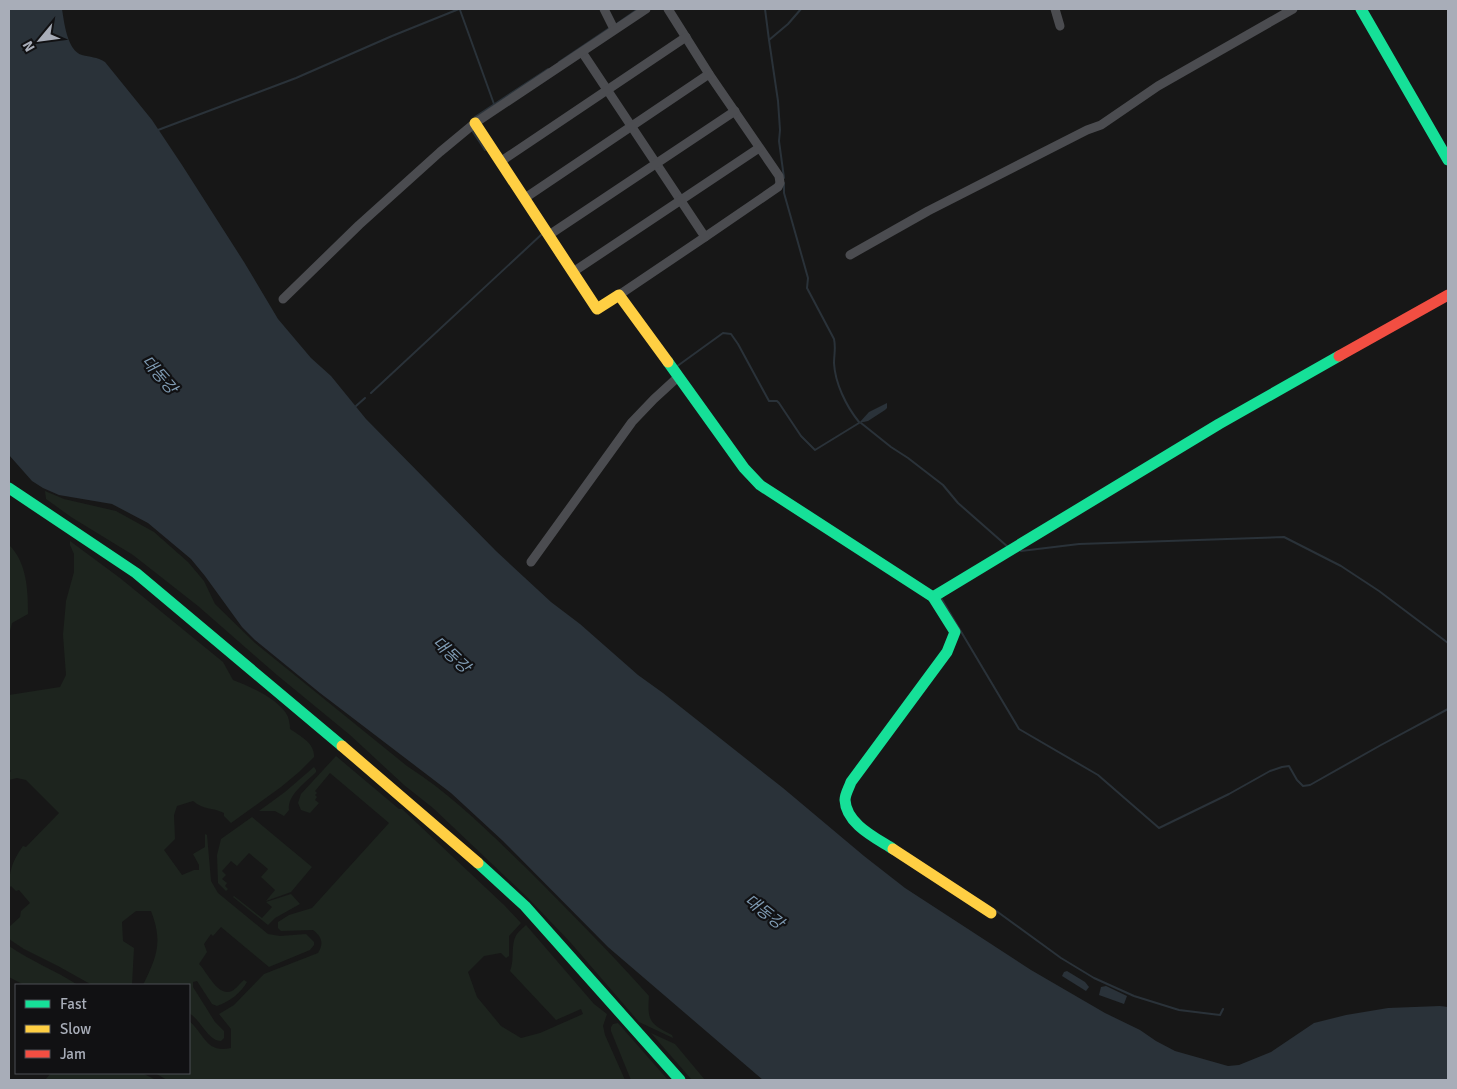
<svg xmlns="http://www.w3.org/2000/svg" width="1457" height="1089" font-family="Signika,'Noto Sans KR',sans-serif">
	<rect width="100%" height="100%" fill="#171717"/>
	<g fill="#1d241e">
		<path d="M45,491l19,8 52,12 38,21 34,30 16,19 11,23 40,39 152,123c44,28 80,64 118,101 42,42 84,84 124,129 -2,25 1,28 23,39l1,3 -34,-16 -69,-80 -43,-45 -94,-89 -29,-23 -54,-50 -73,-60 -79,-69 -65,-51 -62,-38 -25,-18z"/>
		<path d="M70,541l50,37 103,84 10,18c16,6 48,20 55,37 1,3 2,8 2,12 10,7 25,14 24,28l-15,15 -18,15 -50,36 -7,-7v-3c-12,-6 -21,-3 -31,-12l-16,5 -3,9 1,24 -11,11 18,25 12,-5h5v-5l-6,-11 12,-7v-13l2,1 4,46 7,12 50,41 12,2 26,-2 8,8v3l-4,5 -41,17 -48,-40 -8,9 -2,-2 -7,10 3,8 -8,12c7,6 19,34 33,27 4,-2 8,-8 12,-11l3,2c-6,11 -18,20 -30,24l-5,-2 -15,-23 -4,1v5l22,35 9,9v7l-3,3c-13,0 -20,-21 -32,-28v-28h-46c14,-29 20,-43 8,-74h-15l-14,11 1,19 11,7 -2,37h-40l-34,-19 -34,-17 -15,-10v-12l11,-10 1,-6 9,-8 -11,-13 -3,1 -5,-5 -2,2c0,-18 4,-28 14,-42l3,1 33,-34 -33,-33 -9,-2 -8,2v-7l2,-2 -2,-2v-74l51,-8 6,-12 -3,-40 3,-34 8,-29v-18l-4,-9z"/>
		<path d="M9,545c18,17 19,46 19,69l-16,9 -3,12z"/>
		<path d="M336,756l63,53h3l102,96 17,18 -12,13v20l-3,2 -5,-5 -17,3 -16,16 9,25 24,29 20,12 19,-5 43,-19 -2,-5 -25,11 -46,-49c5,-11 0,-27 7,-37 2,-3 6,-6 9,-9l68,79 13,10 -4,12 2,9 20,45h-458l-12,-7h34v-52c15,12 17,33 42,27v-19l-12,-15 15,-9 30,-31 54,-21c6,-10 4,-16 -5,-23l-32,1 -3,-3v-6l11,-7 23,-7 77,-85 -59,-50 -15,18 2,2 -2,2 2,2 -2,3 4,3 -9,10 -9,-3 -3,-7 3,-9z"/>
		<path d="M314,767l2,3v2c-10,10 -29,23 -27,38l-5,6 -9,-5h-16l26,-19z"/>
		<polygon points="252,817 312,867 291,892 266,901 275,890 261,877 268,869 249,853 237,866 231,861 222,871 226,875 222,879 227,883 225,886 228,889 226,891 218,883 217,855 221,839"/>
		<polygon points="291,894 300,904 275,918 268,925 233,897 234,896 262,918 272,907 266,902"/>
		<path d="M9,946c22,15 47,25 69,39h-54l-15,-8z"/>
		<polygon points="618,1023 668,1080 631,1080 611,1031 611,1027 613,1024"/>
		<polygon points="651,1033 675,1044 705,1080 692,1080"/>
		<polygon points="51,1073 142,1073 156,1080 45,1080"/>
	</g>
	<g fill="#2a3239">
		<path d="M9,9h53c2,12 5,42 20,46 8,2 15,2 23,7l47,58 30,45 62,97 34,57 33,39 20,18 35,43 130,132 55,51 29,22 58,51 25,18 120,95 81,68 41,32 126,82 74,43 35,17 16,11 19,10 53,15 11,-1 32,-13 43,-29 32,-8 42,-7 52,-2 8,1v73h-685l-155,-133 -105,-106 -52,-48 -131,-100 -65,-53 -13,-13 -37,-51 -14,-17 -43,-36 -36,-19 -53,-9 -16,-7 -11,-7 -23,-26z"/>
		<polygon points="887,403 887,408 885,410 868,421 859,423 869,412"/>
		<polygon points="1067,971 1085,982 1089,987 1086,991 1062,976 1064,972"/>
		<polygon points="1106,986 1127,996 1124,1004 1099,995 1101,987"/>
	</g>
	<g fill="none" stroke-linecap="round" stroke-linejoin="round">
		<g stroke="#2a3239" stroke-width="2">
			<polyline points="765,9 769,40"/>
			<polyline points="460,10 494,104"/>
			<polyline points="615,25 638,9"/>
			<polyline points="559,62 611,27"/>
			<polyline points="475,117 548,69"/>
			<polyline points="471,129 485,150"/>
			<polyline points="158,130 296,78 392,36 459,9"/>
			<polyline points="784,178 779,141 780,130 778,101 769,40 788,24 801,9"/>
			<path d="M784,183v10l24,85 -1,10 27,51c2,9 0,16 0,24 1,20 12,43 25,59"/>
			<polyline points="676,367 723,333 731,334 738,344 769,401 777,401 779,403 801,436 815,450 859,423"/>
			<polyline points="371,393 542,234"/>
			<polyline points="356,406 365,398"/>
			<polyline points="861,423 891,447 908,458 943,485 958,503 1008,547"/>
			<polyline points="1021,551 1079,544 1284,537 1341,566 1379,591 1448,643"/>
			<polyline points="941,598 1019,729 1098,775 1159,828 1229,794 1270,771 1282,767 1289,766 1297,780 1303,786 1310,785 1381,745 1448,709"/>
			<polyline points="995,910 1061,958 1094,978 1134,996 1179,1010 1220,1015 1223,1009"/>
		</g>
		<g stroke="#4b4c50" stroke-width="9">
			<polyline points="604,9 614,29"/>
			<polyline points="668,9 709,74 779,176 780,183 778,187 705,237"/>
			<polyline points="1055,9 1060,26"/>
			<polyline points="582,52 705,237 619,295"/>
			<polyline points="500,162 686,37"/>
			<polyline points="525,198 709,74"/>
			<polyline points="549,235 735,111"/>
			<polyline points="850,255 928,211 1087,130 1101,125 1158,86 1293,9"/>
			<polyline points="573,272 759,148"/>
			<polyline points="283,299 359,225 440,152 475,123 646,9"/>
			<polyline points="531,562 632,422 654,399 678,377"/>
		</g>
		<g stroke="#16e098" stroke-width="11">
			<polyline points="1361,9 1448,160"/>
			<path d="M668,362l76,106 16,17 173,112 22,35 -8,20 -96,130c-2,6 -6,12 -6,18 1,24 31,38 48,49"/>
			<polyline points="9,488 136,573 342,746"/>
			<polyline points="933,597 1219,424 1339,356"/>
			<polyline points="478,863 525,906 680,1080"/>
		</g>
		<g stroke="#ffcf43" stroke-width="11">
			<polyline points="475,123 597,309 619,295 668,362"/>
			<polyline points="342,746 478,863"/>
			<polyline points="893,849 991,913"/>
		</g>
		<polyline stroke="#f24e42" stroke-width="11" points="1339,356 1448,295"/>
	</g>
	<g text-anchor="middle" dominant-baseline="central" stroke-width="4.5" stroke-linejoin="round" paint-order="stroke">
		<g font-size="16" font-style="italic" fill="#7f9bb3" stroke="#111113">
			<text transform="translate(159 375) rotate(49)">대동강</text>
			<text transform="translate(451 655) rotate(43)">대동강</text>
			<text transform="translate(764 912) rotate(38)">대동강</text>
		</g>
	</g>
	<rect width="1457" height="1089" fill="none" stroke="#a8adb8" stroke-width="20"/>
	<rect x="15" y="984" width="175" height="90" fill="#111113" stroke="#4d4f55"/>
	<rect x="25" y="1000" width="25" height="8" fill="#16e098" stroke="#4d4f55"/>
	<text x="60" y="1009" font-size="15" fill="#a8adb8">Fast</text>
	<rect x="25" y="1025" width="25" height="8" fill="#ffcf43" stroke="#4d4f55"/>
	<text x="60" y="1034" font-size="15" fill="#a8adb8">Slow</text>
	<rect x="25" y="1050" width="25" height="8" fill="#f24e42" stroke="#4d4f55"/>
	<text x="60" y="1059" font-size="15" fill="#a8adb8">Jam</text>
	<g transform="translate(40 40) rotate(241)" stroke="#111113" stroke-width="4" paint-order="stroke">
	<path d="M0-4L9 19L0 12L-9 19Z" fill="#a8adb8"/>
	<text y="-8" font-size="14" font-weight="bold" text-anchor="middle" fill="#a8adb8">N</text>
	</g>
</svg>
